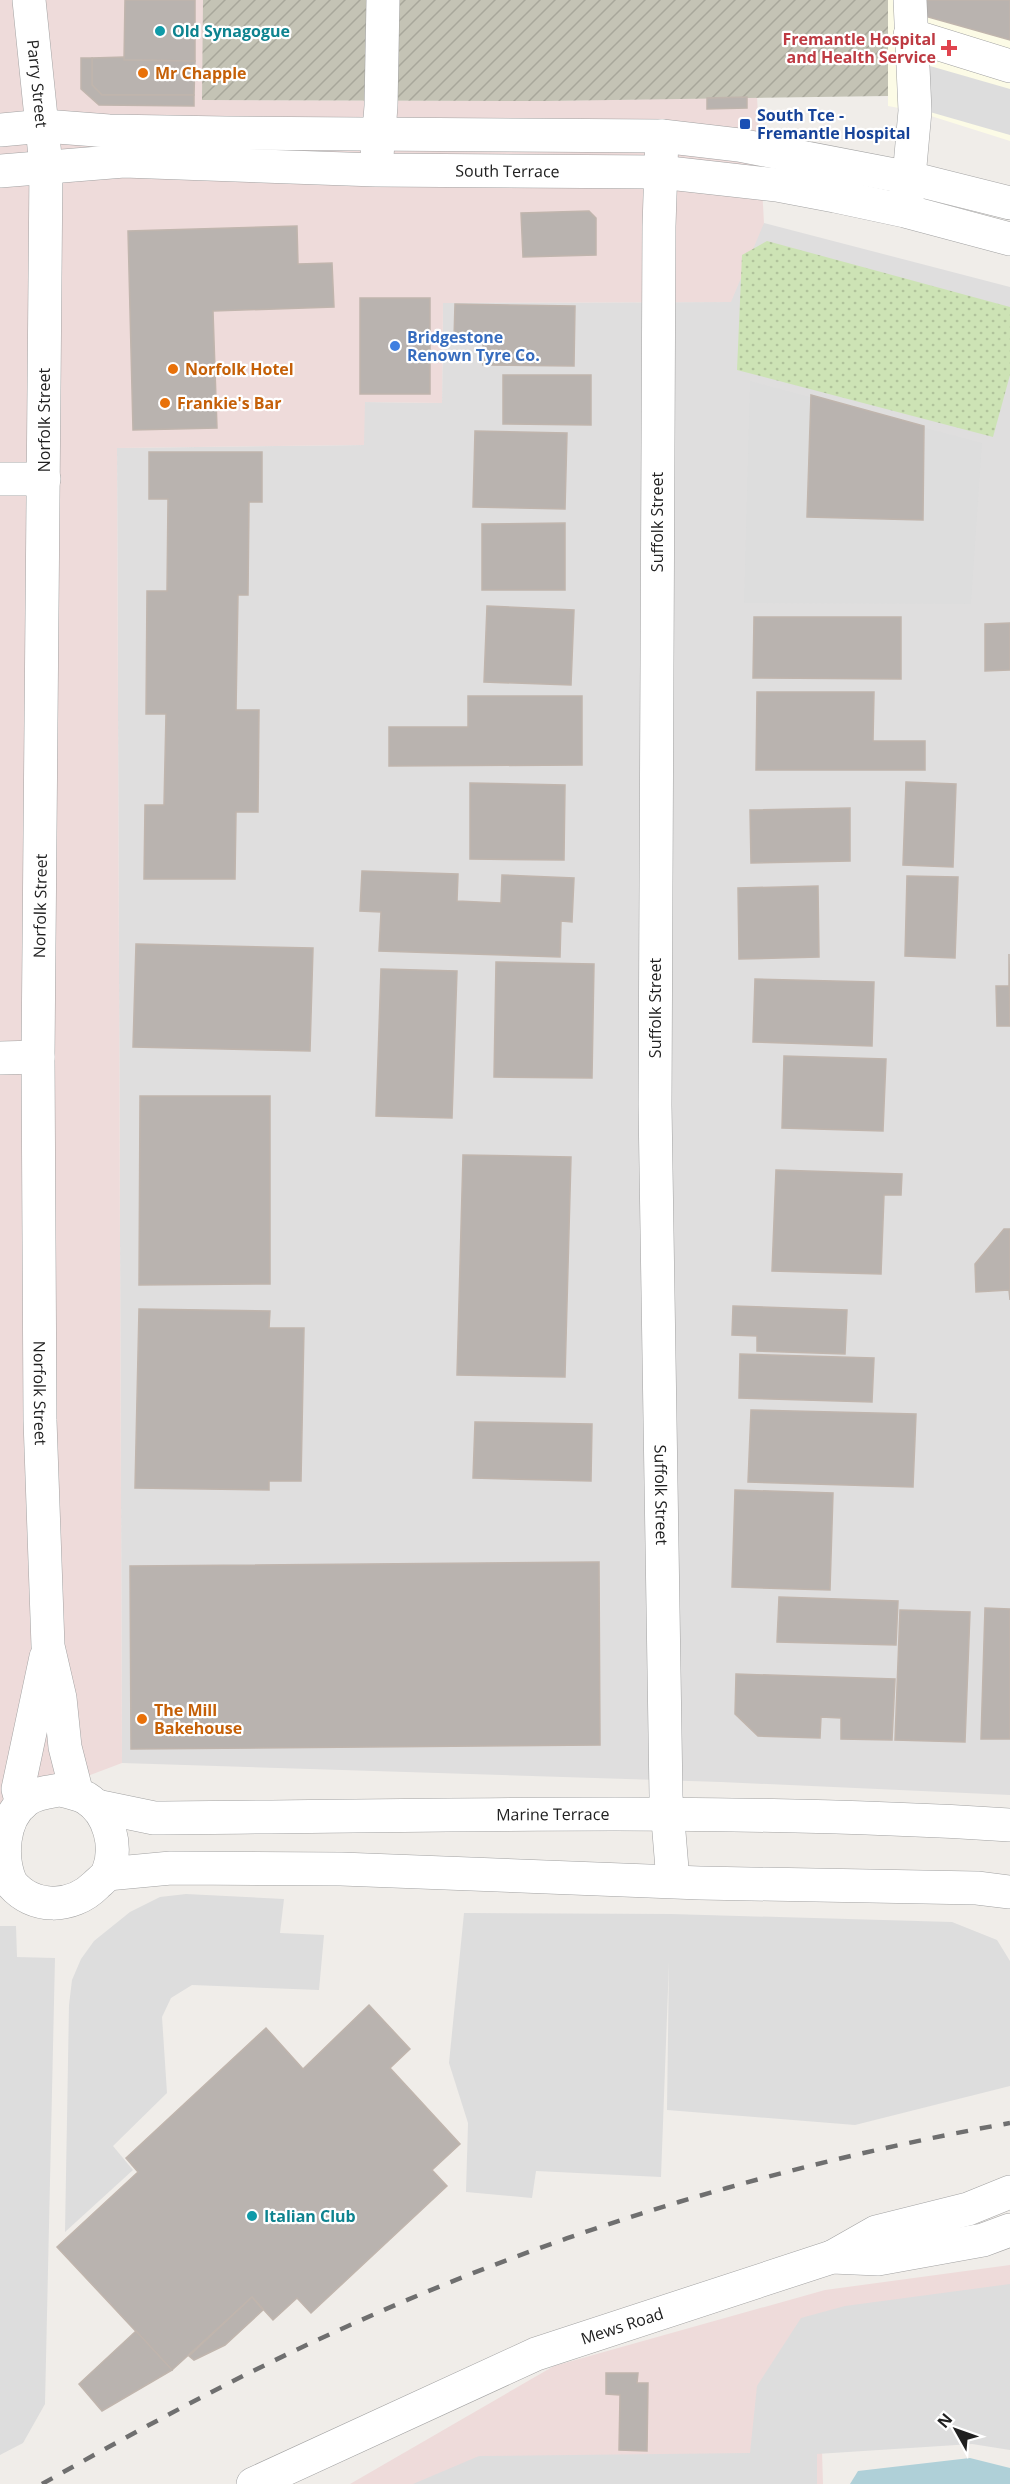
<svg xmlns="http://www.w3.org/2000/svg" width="1010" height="2484" font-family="'Open Sans',sans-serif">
	<defs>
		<pattern id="construction-furrows" width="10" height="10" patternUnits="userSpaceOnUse" patternTransform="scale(1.5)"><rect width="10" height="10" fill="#c4c3b5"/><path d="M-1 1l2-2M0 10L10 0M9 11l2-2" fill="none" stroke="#a8a79b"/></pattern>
		<pattern id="grass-dots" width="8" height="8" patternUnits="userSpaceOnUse" patternTransform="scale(1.5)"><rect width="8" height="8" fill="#cde3b5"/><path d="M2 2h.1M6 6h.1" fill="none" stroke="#b0c29b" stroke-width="1.8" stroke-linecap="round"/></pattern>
	</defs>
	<rect width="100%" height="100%" fill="#f0ede9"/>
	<polygon fill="#dfdede" points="764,223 1010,287 1010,1795 721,1782 122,1763 117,448 364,445 364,402 442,403 443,303 730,302 735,252"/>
	<g fill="#eedbda">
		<polygon points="0,0 203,0 203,100 546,101 757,97 764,223 731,302 443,303 442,403 365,402 364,445 117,448 122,1763 0,1809"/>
		<polygon points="1010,2265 1010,2449 972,2441 822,2451 823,2484 350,2484 554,2366 825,2290"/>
	</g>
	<polygon fill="#fcfbe6" points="888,0 1010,0 1010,141 915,111 888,106"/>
	<polygon fill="url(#construction-furrows)" points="203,0 888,0 888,96 546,101 202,100"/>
	<polygon fill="url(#grass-dots)" points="767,241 1010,307 1010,375 993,437 737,370 742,255"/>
	<g fill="#ddd">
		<polygon points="930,66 1010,89 1010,135 930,112"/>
		<polygon points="750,381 982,443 971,604 744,603"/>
		<polygon points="186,1894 284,1899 280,1933 324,1935 319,1990 192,1985 171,1998 162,2017 167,2093 113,2146 133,2170 65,2232 69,2005 72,1980 81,1959 94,1941 130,1912 160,1897"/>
		<polygon points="464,1913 671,1914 952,1922 997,1940 1010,1961 1010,2086 855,2125 667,2110 669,1962 661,2177 536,2171 532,2198 466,2192 468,2123 449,2063"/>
		<polygon points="0,1926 16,1926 17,1957 55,1958 45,2404 23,2443 0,2455"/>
		<polygon points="1010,2284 1010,2450 972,2444 817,2454 817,2484 413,2484 479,2456 750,2453 757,2386 801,2318 845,2306"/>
	</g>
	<polygon fill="#afd0d8" points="970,2458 1010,2468 1010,2484 850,2484 858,2471"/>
	<g fill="#b9b3af" stroke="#c0b5ad" stroke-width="1.5">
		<polygon points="125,0 195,0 195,61 124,60"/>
		<polygon points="923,0 1010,0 1010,40 921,15"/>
		<polygon points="124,57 124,60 195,61 194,95 102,95 92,85 92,58"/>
		<polygon points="81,58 92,58 92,85 102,95 194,95 194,106 99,105 81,89"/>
		<polygon points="747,97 747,108 707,109 707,98"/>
		<polygon points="589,211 596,218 596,255 523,257 521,213"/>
		<polygon points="297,226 298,264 332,263 334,307 213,311 217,428 133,430 128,231"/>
		<rect x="360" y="298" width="70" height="96"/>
		<polygon points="455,304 575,306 574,366 483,365 483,338 454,338"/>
		<polygon points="503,375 591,375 591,425 503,424"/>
		<polygon points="811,395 924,426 923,520 807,517"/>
		<polygon points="475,431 567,433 565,509 473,507"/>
		<polygon points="149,452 262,452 262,502 249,502 248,595 238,595 236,710 259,710 258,812 236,812 235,879 144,879 145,805 164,805 166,714 146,714 147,591 167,591 168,499 149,499"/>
		<polygon points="565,523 565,590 482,590 482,524"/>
		<polygon points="487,606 574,610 571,685 484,682"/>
		<polygon points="754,617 901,617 901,679 753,678"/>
		<polygon points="1010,623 1010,670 985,671 985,624"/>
		<polygon points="757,692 874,692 873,741 925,741 925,770 756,770"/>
		<polygon points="468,696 582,696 582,765 389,766 389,727 468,727"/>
		<polygon points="906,782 956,784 953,867 903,865"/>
		<polygon points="470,783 565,785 564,860 470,859"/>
		<polygon points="850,808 850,861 751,863 750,810"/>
		<polygon points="362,871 458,874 457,901 501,903 502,875 574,878 572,922 561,921 560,957 379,951 381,912 360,911"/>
		<polygon points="907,876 958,877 955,958 905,956"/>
		<polygon points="818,886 819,957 739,959 738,888"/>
		<polygon points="136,944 313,948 310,1051 133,1047"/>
		<polygon points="1009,954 1010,1026 997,1026 996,986 1009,986"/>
		<polygon points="496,962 594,964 592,1078 494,1077"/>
		<polygon points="381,969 457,971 452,1118 376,1116"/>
		<polygon points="755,979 874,982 872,1046 753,1042"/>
		<polygon points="784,1056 886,1059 883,1131 782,1128"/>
		<polygon points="140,1096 270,1096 270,1284 139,1285"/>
		<polygon points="463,1155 571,1157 565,1377 457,1375"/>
		<polygon points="776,1170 902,1174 901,1195 884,1195 881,1274 772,1271"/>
		<polygon points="1004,1229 1010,1229 1010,1300 1009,1290 976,1292 975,1264"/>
		<polygon points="733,1306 847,1310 845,1354 757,1351 757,1336 732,1335"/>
		<polygon points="139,1309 270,1311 269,1328 304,1328 301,1481 269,1481 269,1490 135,1488"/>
		<polygon points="740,1354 874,1358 872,1402 739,1398"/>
		<polygon points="751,1410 916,1414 913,1487 748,1482"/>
		<polygon points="475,1422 592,1424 591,1481 473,1478"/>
		<polygon points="735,1490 833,1493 830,1590 732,1587"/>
		<polygon points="599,1562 600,1745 131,1749 130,1566"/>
		<polygon points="779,1597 898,1601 896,1645 777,1642"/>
		<polygon points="985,1608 1010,1609 1010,1739 981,1739"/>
		<polygon points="900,1610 970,1612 965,1742 895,1740"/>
		<polygon points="736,1674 895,1679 892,1740 841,1739 841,1718 821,1717 820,1738 758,1736 735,1714"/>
		<polygon points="369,2005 410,2049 390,2068 460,2144 432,2170 447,2186 311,2313 297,2298 273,2320 252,2297 172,2370 57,2247 138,2172 126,2158 266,2028 303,2069"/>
		<polygon points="252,2297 263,2310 225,2345 194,2360 189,2356"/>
		<polygon points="136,2331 172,2370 102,2411 79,2384"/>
		<polygon points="606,2373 638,2373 637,2383 648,2383 647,2451 619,2450 620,2395 606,2394"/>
	</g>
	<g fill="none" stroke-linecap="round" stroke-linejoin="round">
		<defs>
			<g id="minor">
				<path id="s1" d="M29,0l17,166 -8,891 2,363 8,226 12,52 5,49 12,47"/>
				<polyline points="910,35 1010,66"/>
				<polyline points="0,130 44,126 109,131 226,133 662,136 739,145 910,178 1010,203"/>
				<path id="s2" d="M662,136l-3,90 -4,879 11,691 7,85"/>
				<polyline points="377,156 381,106 383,0"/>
				<path id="s3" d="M0,171l124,-10 252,9 284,2 117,13 58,11 70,15 105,28"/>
				<polyline points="907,199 915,111 910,0"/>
				<polyline points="0,479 44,479"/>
				<polyline points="0,1058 38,1057"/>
				<path d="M60,1790c9,2 18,4 26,8 24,15 32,49 22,74 -2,5 -8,9 -12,13 -24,24 -63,25 -85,-2 -11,-25 -9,-64 14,-82 10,-8 23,-9 35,-11z"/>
				<polyline points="22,1804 18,1789 46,1657"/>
				<path id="s4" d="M96,1806l58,12c285,-2 571,-11 856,7"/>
				<polyline points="107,1874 171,1868 341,1869 700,1883 977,1888 1010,1892"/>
				<polyline points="832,2257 876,2232 968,2209 1010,2192"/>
				<path id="s5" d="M253,2484l283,-130 296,-97 46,2 105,-19 27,-10"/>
			</g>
		</defs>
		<use href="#minor" stroke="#a2a2a2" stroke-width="34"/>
		<use href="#minor" stroke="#fff" stroke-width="33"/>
		<path stroke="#6f6f6f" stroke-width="4.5" stroke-dasharray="12 12" stroke-linecap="butt" d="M42,2484c100,-56 201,-111 306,-158 211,-96 434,-162 662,-203"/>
	</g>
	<g fill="#0f9aa8" stroke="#fff" stroke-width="2">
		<circle cx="160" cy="31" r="6"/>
		<circle cx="252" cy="2216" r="6"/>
	</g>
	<path fill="#e0444e" stroke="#fff" stroke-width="2" d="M946 39h6v6h6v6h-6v6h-6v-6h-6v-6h6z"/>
	<g fill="#e8710a" stroke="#fff" stroke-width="2">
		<circle cx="143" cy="73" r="6"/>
		<circle cx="173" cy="369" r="6"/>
		<circle cx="165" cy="403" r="6"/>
		<circle cx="142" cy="1719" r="6"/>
	</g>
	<rect fill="#1a4fb4" stroke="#fff" stroke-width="2" x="739" y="118" width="12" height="12" rx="3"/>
	<circle fill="#3f7fe0" stroke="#fff" stroke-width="2" cx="395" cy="346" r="6"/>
	<g text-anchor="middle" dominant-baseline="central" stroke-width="4.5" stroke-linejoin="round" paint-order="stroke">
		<g font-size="16" font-weight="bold" fill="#0d838f" stroke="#fff" text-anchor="start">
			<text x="172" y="31">Old Synagogue</text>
			<text x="264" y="2216">Italian Club</text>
		</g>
		<g font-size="16" font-weight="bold" fill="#be3a42" stroke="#fff" text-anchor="end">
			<text x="936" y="39">Fremantle Hospital<tspan x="936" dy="18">and Health Service</tspan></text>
		</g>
		<g font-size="16" font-weight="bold" fill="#c56008" stroke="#fff" text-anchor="start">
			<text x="155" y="73">Mr Chapple</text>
			<text x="185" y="369">Norfolk Hotel</text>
			<text x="177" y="403">Frankie's Bar</text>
			<text x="154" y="1710">The Mill<tspan x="154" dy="18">Bakehouse</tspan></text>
		</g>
		<g font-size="16" fill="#212121" stroke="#fff">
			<text stroke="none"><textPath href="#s1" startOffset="84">Parry Street</textPath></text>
			<text stroke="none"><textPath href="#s3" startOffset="508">South Terrace</textPath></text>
			<text transform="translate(44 420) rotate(-90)">Norfolk Street</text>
			<text transform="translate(657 522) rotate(-90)">Suffolk Street</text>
			<text transform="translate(40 906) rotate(-89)">Norfolk Street</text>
			<text transform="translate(655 1008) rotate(-90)">Suffolk Street</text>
			<text stroke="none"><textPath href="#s1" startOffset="1394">Norfolk Street</textPath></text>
			<text stroke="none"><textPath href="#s2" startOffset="1359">Suffolk Street</textPath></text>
			<text stroke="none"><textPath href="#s4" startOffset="458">Marine Terrace</textPath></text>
			<text stroke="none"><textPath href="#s5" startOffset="402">Mews Road</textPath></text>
		</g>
		<g font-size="16" font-weight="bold" fill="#164399" stroke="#fff" text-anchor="start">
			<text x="757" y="115">South Tce -<tspan x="757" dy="18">Fremantle Hospital</tspan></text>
		</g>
		<g font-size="16" font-weight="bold" fill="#366cbe" stroke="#fff" text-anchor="start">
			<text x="407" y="337">Bridgestone<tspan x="407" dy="18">Renown Tyre Co.</tspan></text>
		</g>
	</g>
	<g transform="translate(956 2430) rotate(310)" stroke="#ffffff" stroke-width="4.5" paint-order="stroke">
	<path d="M0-4.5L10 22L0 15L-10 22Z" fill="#212121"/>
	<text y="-9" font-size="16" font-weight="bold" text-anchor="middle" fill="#212121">N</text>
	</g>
</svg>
